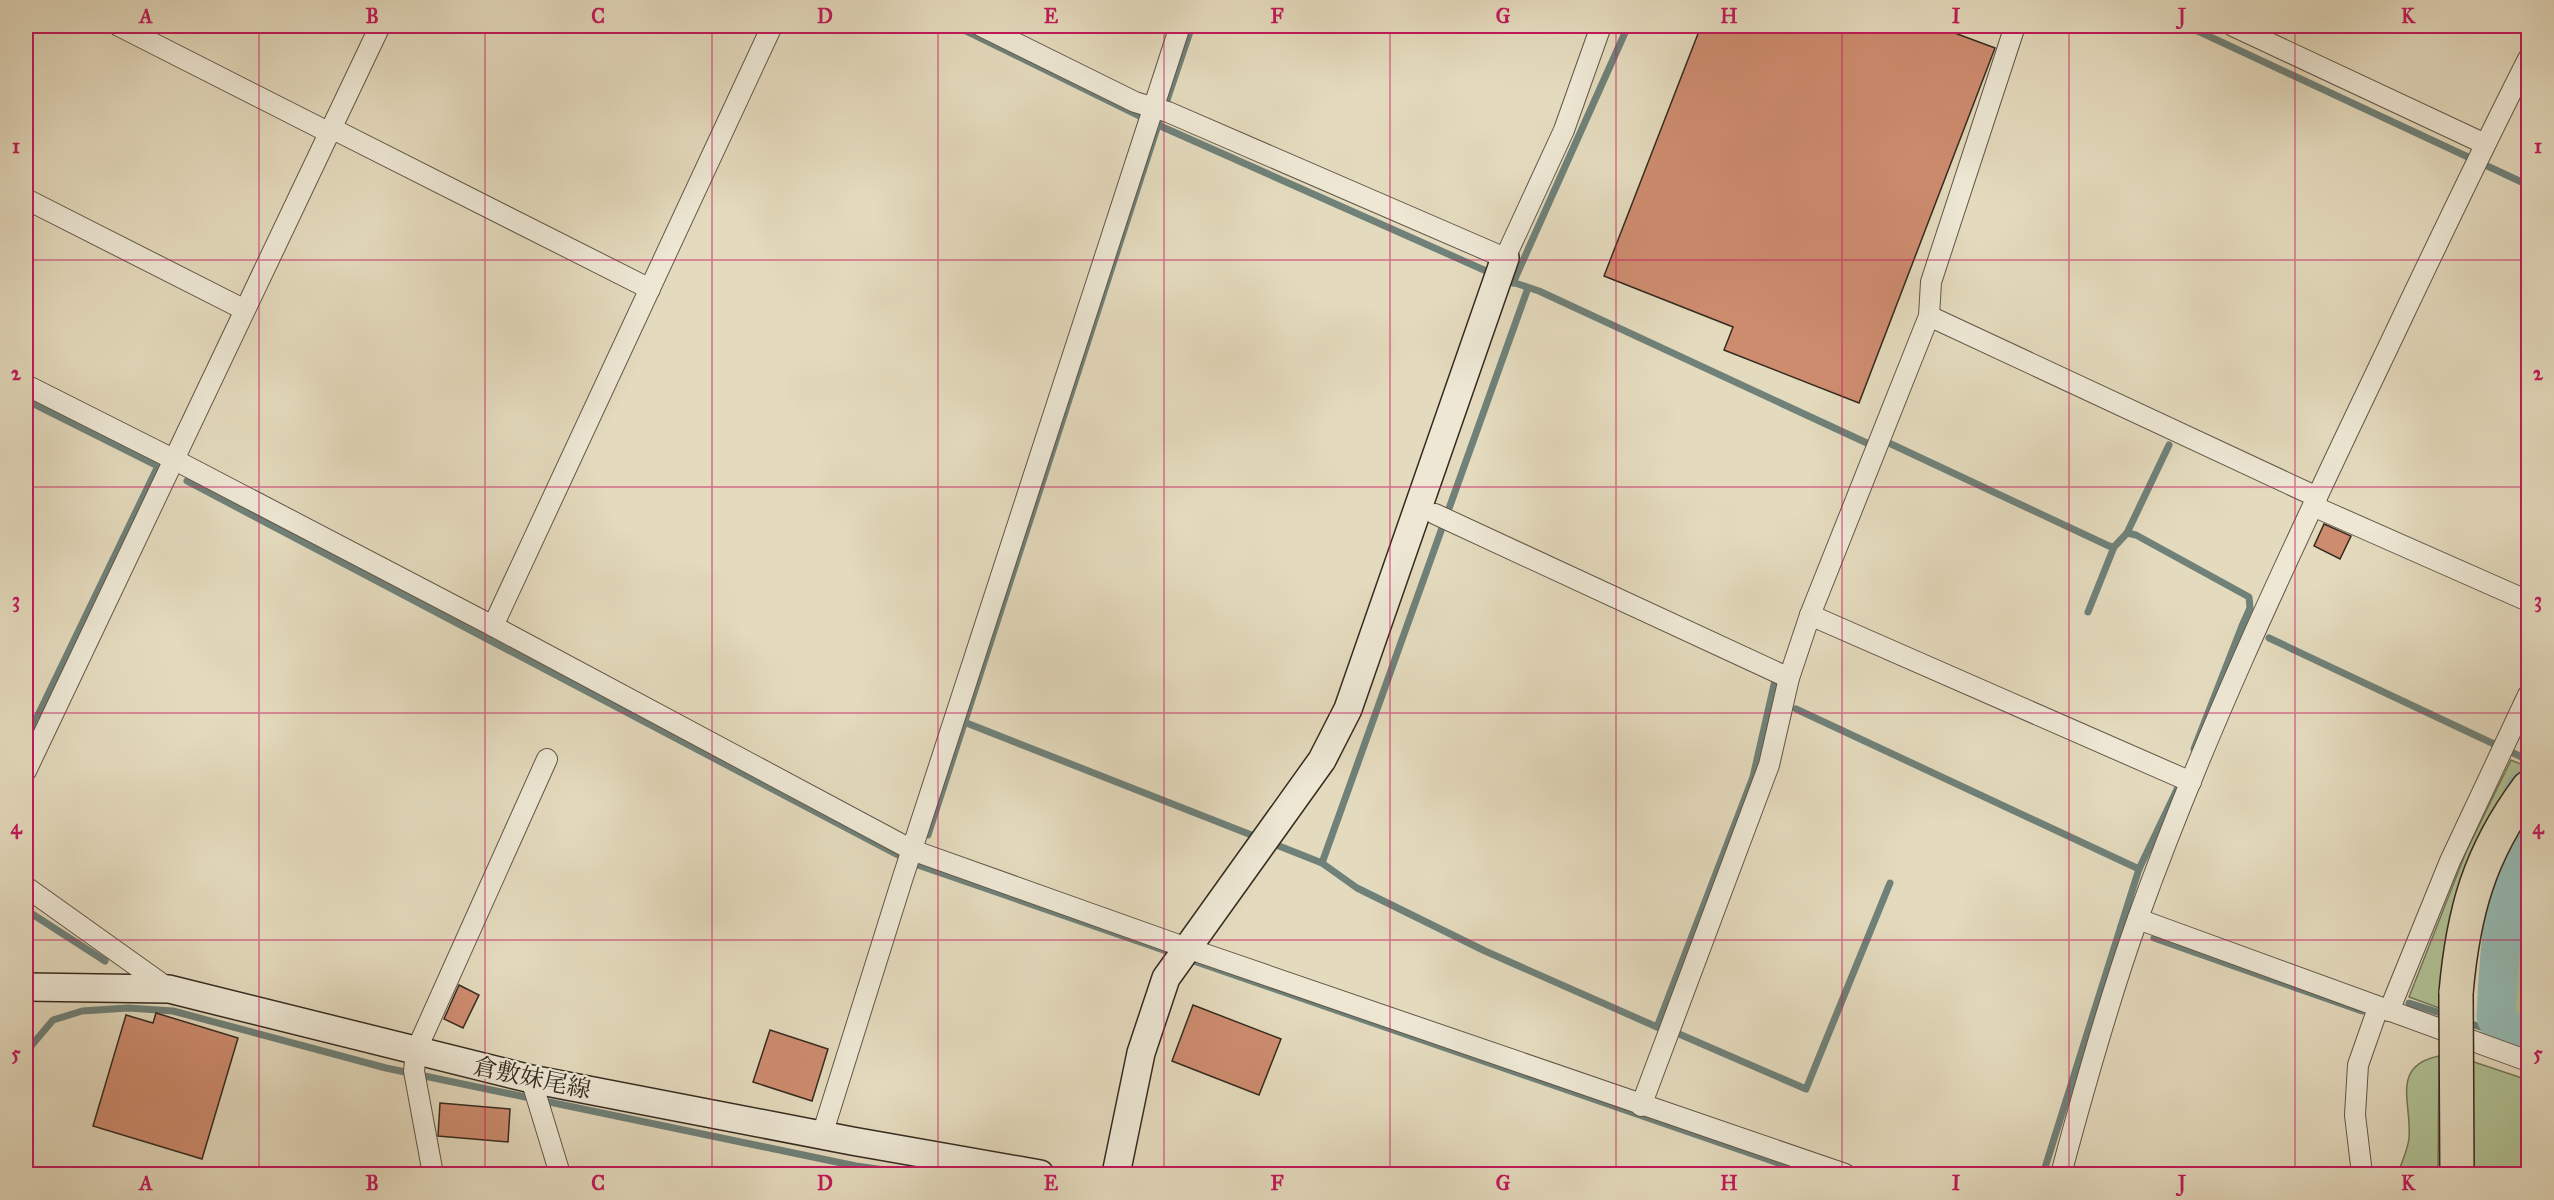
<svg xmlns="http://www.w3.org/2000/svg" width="2554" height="1200" font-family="'IM FELL Great Primer','Noto Serif JP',serif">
	<rect width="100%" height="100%" fill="#e4dabd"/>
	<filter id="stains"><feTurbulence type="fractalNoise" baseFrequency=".00333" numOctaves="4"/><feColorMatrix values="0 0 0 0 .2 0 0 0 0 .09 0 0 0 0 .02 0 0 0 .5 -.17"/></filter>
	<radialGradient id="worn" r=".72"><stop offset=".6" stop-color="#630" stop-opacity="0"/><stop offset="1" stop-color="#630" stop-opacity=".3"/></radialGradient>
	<g fill="#b0c194" stroke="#72765a" stroke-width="1.5">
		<path d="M2511,760l12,5 -3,7c-56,77 -78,142 -78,237l-33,-12 57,-145z"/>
		<polygon points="2528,833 2528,978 2526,987 2528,1026 2510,1015 2506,994"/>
		<path d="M2439,1056l-1,118h-40c3,-11 10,-24 11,-36 3,-35 -19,-72 30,-82z"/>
		<polygon points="2471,1061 2528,1080 2528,1174 2471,1174"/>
	</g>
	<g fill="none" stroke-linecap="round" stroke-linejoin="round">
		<g stroke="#6f8179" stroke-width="7">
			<polyline points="956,26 1158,125 1493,274"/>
			<polyline points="2187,26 2528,185"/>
			<polyline points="1164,109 1192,26"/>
			<polyline points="1503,279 1539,291 1869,444"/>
			<polyline points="1513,283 1628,26"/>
			<polyline points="26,400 160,467"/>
			<polyline points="1891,444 2109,546 2114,547 2127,533 2136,535 2249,597 2250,608 2242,626 2247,629"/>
			<polyline points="187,481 915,864 1175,954"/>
			<polyline points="2127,533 2169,445"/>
			<polyline points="2088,612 2114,547"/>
			<polyline points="2269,638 2528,760"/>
			<polyline points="1796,709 2139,869 2121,926"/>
			<polyline points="964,722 1259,838"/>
			<polyline points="26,740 158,466"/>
			<polyline points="2194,749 2242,626"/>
			<polyline points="928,835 1159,122"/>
			<polyline points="1269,842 1322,863 1357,888 1485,951 1657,1027 1679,1034 1806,1089 1890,883"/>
			<polyline points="1322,863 1528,288"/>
			<polyline points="2139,869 2182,779"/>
			<polyline points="26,910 105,961"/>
			<polyline points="2154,938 2362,1011"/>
			<polyline points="1188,959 1810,1174"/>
			<polyline points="2409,1003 2447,1015"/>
			<polyline points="2466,1022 2489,1030 2501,1027"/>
			<polyline points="1657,1027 1753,777 1776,676"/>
			<polyline points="26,1052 53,1020 82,1011 128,1008 173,1011 386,1068 856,1166 912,1174"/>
			<polyline points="2043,1174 2121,926 2124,926"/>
		</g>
		<path stroke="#95bab3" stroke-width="39" d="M2525,790c-17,76 -26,150 -29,227l5,10 27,11"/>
	</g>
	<g fill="#ce8c6f" stroke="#352b21" stroke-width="1.5">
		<polygon points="1701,26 1936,26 1995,48 1859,403 1724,350 1733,327 1604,276"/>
		<polygon points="2324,524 2351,536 2340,559 2314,546"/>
		<polygon points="459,985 479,995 463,1028 444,1019"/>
		<polygon points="1193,1005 1281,1039 1259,1095 1172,1061"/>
		<polygon points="156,1013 238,1038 202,1159 93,1126 126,1015 153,1023"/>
		<polygon points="770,1030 828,1049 812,1101 753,1082"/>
		<polygon points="440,1103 510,1109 508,1142 438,1136"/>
	</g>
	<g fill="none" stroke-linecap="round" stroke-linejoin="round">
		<defs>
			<g id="street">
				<polyline points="119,26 328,132"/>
				<polyline points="981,26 1135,102 1168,112 1505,258 1564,130 1601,26"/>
				<polyline points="2233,26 2485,144"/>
				<polyline points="331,128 650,289"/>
				<polyline points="26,199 243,309"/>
				<polyline points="1929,316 2317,497"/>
				<polyline points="26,385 173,459 493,626 912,850 1187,948 1845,1174"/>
				<polyline points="2313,506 2528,601"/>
				<polyline points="1435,514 1789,678"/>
				<polyline points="1810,615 2191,782"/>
				<polyline points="493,626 772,26"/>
				<polyline points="26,771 380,26"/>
				<polyline points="26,887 169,989"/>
				<polyline points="2138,919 2528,1061"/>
				<polyline points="2389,1011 2450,861 2528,695"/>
				<polyline points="531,1079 560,1174"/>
				<polyline points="1641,1106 1769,765 1789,678 1810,615 1929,316 1931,282 2015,26"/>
				<polyline points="822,1135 902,880 1180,26"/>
				<polyline points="433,1174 414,1071 416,1051 547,759"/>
				<path d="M2061,1174c23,-86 47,-172 77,-256 63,-175 143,-346 223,-514 55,-115 109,-231 167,-345"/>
				<polyline points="2362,1174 2355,1115 2358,1065 2378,1008"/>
			</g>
			<g id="secondary">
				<polyline points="26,987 169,989 531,1079 852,1141 1040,1174"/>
				<polyline points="1116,1174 1141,1053 1166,978 1322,760 1348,709 1505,258"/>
			</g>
			<path id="highway" d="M2456,993c7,-80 23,-139 72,-205"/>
		</defs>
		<use href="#street" stroke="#615748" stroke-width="22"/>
		<use href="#secondary" stroke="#352b21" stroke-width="30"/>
		<use href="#highway" stroke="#352b21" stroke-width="36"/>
		<use href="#street" stroke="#ede7d4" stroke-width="20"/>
		<use href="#secondary" stroke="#ede7d4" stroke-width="27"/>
		<use href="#highway" stroke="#e4dabd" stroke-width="33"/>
		<defs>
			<polyline id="highway-bridge" points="2456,993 2457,1174"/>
		</defs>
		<use href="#highway-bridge" stroke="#352b21" stroke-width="36" stroke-linecap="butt"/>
		<use href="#highway-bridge" stroke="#e4dabd" stroke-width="33"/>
	</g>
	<path fill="none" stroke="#c2185b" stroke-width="1.5" stroke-opacity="0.55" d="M259,26v1148M485,26v1148M712,26v1148M938,26v1148M1164,26v1148M1390,26v1148M1616,26v1148M1842,26v1148M2069,26v1148M2295,26v1148M26,260h2502M26,487h2502M26,713h2502M26,940h2502"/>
	<g text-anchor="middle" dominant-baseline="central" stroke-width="4.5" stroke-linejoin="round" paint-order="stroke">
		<g font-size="24" fill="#352b21" stroke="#ede7d4">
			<text transform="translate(532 1078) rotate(12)">倉敷妹尾線</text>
		</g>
	</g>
	<rect width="2554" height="1200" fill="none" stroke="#e4dabd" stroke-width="66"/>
	<rect x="33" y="33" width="2488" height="1134" fill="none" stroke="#c2185b" stroke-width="2"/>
	<g font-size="20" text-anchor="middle" font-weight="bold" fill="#c2185b">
		<text x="146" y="23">A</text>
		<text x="372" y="23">B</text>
		<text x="598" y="23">C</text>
		<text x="825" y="23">D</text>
		<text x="1051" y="23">E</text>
		<text x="1277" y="23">F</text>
		<text x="1503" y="23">G</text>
		<text x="1729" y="23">H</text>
		<text x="1956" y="23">I</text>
		<text x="2182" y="23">J</text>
		<text x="2408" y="23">K</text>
		<text x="16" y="153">1</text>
		<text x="2538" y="153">1</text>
		<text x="16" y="380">2</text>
		<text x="2538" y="380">2</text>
		<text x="16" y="607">3</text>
		<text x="2538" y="607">3</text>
		<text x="16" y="834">4</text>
		<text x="2538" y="834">4</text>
		<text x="16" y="1060">5</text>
		<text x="2538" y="1060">5</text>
		<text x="146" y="1190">A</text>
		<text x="372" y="1190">B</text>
		<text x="598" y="1190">C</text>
		<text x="825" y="1190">D</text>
		<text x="1051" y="1190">E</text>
		<text x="1277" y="1190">F</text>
		<text x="1503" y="1190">G</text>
		<text x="1729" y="1190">H</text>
		<text x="1956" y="1190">I</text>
		<text x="2182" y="1190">J</text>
		<text x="2408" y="1190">K</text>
	</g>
	<rect width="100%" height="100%" filter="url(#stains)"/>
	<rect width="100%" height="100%" fill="url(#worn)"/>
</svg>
